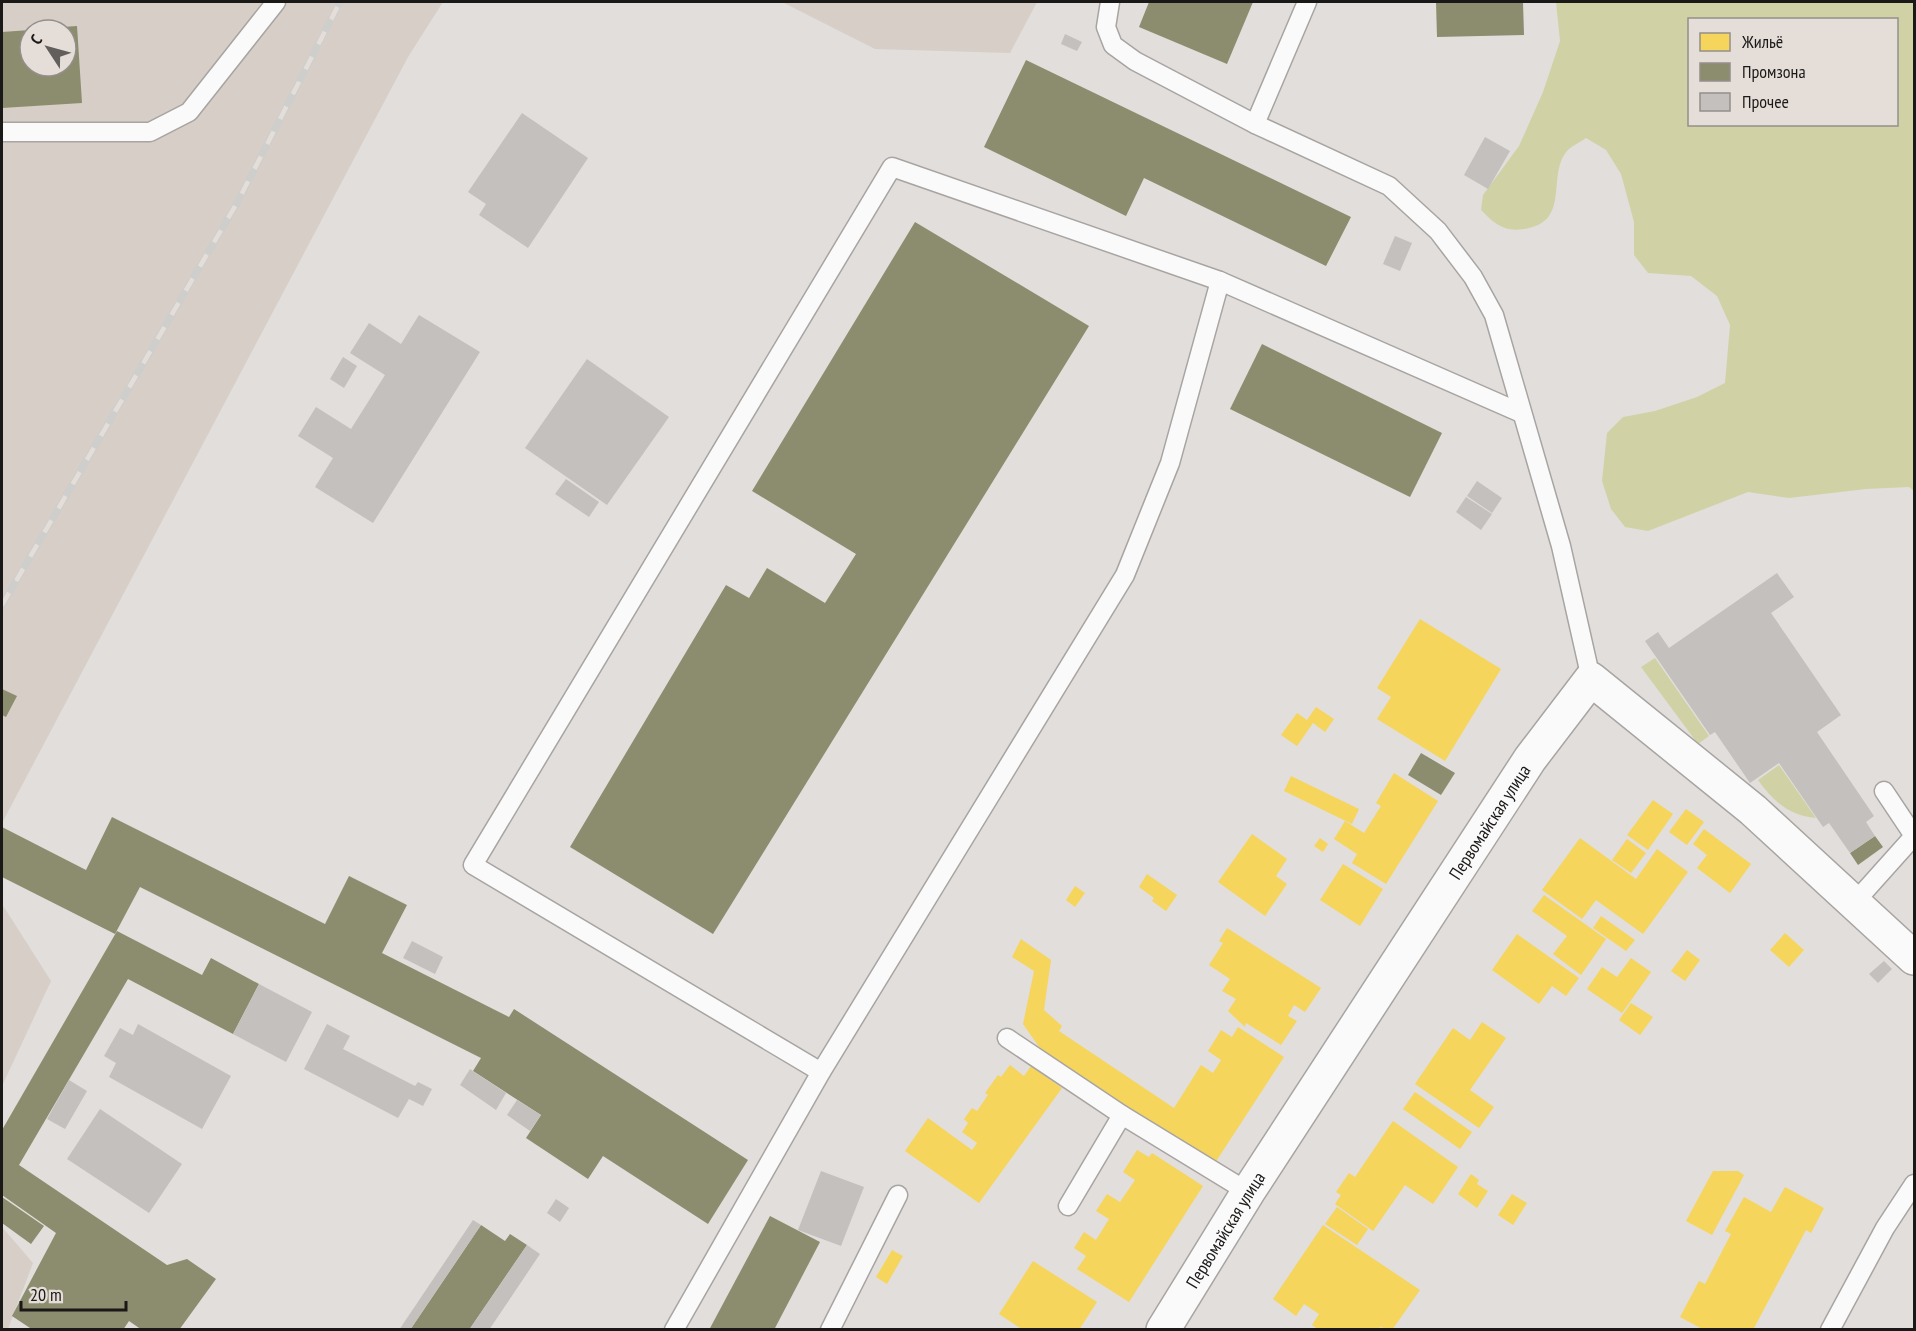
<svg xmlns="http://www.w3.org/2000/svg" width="1916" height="1331" font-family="'PT Sans Narrow',sans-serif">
	<rect width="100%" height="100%" fill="#e2dedb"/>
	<g fill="#d6cec7" fill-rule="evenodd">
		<path d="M2,2h441l-35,55 -406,766zM30,30h36v36h-36z"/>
		<polygon points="782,2 1037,2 1010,53 875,49"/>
		<polygon points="2,904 51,981 2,1086"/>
		<polygon points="2,1227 33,1263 8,1329 2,1329"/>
	</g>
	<g fill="#d0d2a6" fill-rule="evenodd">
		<path d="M1556,2h358v489l-5,-4 -43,2 -77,9 -41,-6 -100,39 -23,-4 -14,-18 -9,-28 5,-48 16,-16 32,-6 42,-14 28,-14 5,-58 -13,-29 -26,-20 -43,-3 -14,-18v-33l-13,-48 -15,-24 -20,-12c-5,4 -15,8 -19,13 -21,25 5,71 -43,78 -21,3 -29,-5 -43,-19l2,-15 36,-49 24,-54 17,-51zM1690,20h206v104h-206z"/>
		<polygon points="1655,658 1709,736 1698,744 1641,667"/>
		<path d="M1779,765l37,53c-27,-2 -43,-17 -58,-38z"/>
	</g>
	<g fill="#f6d55c">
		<polygon points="1420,619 1501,669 1445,761 1377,719 1391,697 1377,688"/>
		<polygon points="1316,707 1334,719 1325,732 1313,723 1297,746 1281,735 1297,713 1307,720"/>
		<polygon points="1394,773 1438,801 1386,884 1352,863 1357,854 1334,839 1345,821 1364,833 1381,806 1376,803"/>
		<polygon points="1291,776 1359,809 1352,824 1284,791"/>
		<polygon points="1653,800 1673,814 1648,850 1627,835"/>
		<polygon points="1686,809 1704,822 1687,845 1669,832"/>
		<polygon points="1704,829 1751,864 1730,893 1697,868 1707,855 1693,844"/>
		<polygon points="1252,834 1287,859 1276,876 1287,884 1265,916 1218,882"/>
		<polygon points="1320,838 1328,844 1323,852 1314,846"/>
		<polygon points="1580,838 1636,879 1657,849 1688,872 1643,934 1596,900 1582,919 1542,890"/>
		<polygon points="1627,839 1646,853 1631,873 1612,860"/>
		<polygon points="1343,864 1383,889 1360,926 1320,900"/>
		<polygon points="1147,874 1177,895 1166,911 1152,901 1154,898 1139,887"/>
		<polygon points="1075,886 1085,893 1075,907 1066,900"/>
		<polygon points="1544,895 1606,939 1581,975 1553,954 1567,936 1532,911"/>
		<polygon points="1601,916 1635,940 1626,951 1593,928"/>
		<polygon points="1227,928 1321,988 1305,1012 1294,1005 1288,1016 1297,1021 1281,1045 1246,1023 1245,1027 1228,1011 1236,999 1222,991 1230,979 1209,965 1223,943 1219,941"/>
		<polygon points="1785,933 1804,950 1789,967 1770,950"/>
		<polygon points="1517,934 1579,978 1566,996 1552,986 1539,1004 1492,970"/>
		<polygon points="1021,939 1051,960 1044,1010 1062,1026 1059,1031 1174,1108 1201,1065 1213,1073 1221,1060 1208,1051 1221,1030 1232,1037 1238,1027 1284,1057 1213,1166 1044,1054 1023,1024 1034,971 1012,957"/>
		<polygon points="1687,950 1700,960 1685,981 1671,971"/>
		<polygon points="1631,958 1651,972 1622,1013 1587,989 1602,967 1617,977"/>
		<polygon points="1631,1003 1653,1017 1640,1035 1619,1020"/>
		<polygon points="1482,1022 1506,1038 1470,1090 1494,1107 1479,1128 1415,1084 1453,1028 1470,1040"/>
		<polygon points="1010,1065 1024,1076 1031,1066 1062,1088 979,1203 905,1151 928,1118 972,1150 977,1143 962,1132 968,1123 964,1119 972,1108 977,1111 988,1095 985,1093 998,1075 1001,1077"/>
		<polygon points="1415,1092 1472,1132 1460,1149 1403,1109"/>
		<polygon points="1393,1121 1458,1167 1433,1204 1405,1185 1373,1231 1335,1204 1341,1195 1336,1192 1349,1173 1355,1177"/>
		<polygon points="1137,1150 1149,1157 1152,1153 1203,1186 1129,1302 1077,1269 1086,1256 1074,1248 1084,1232 1096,1240 1109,1219 1096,1211 1107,1194 1120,1202 1135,1180 1123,1172"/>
		<polygon points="1713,1171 1738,1171 1744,1175 1712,1235 1686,1221"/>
		<polygon points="1471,1174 1479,1180 1477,1184 1488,1191 1477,1208 1458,1194"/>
		<polygon points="1785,1187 1824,1208 1811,1233 1806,1230 1753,1330 1704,1330 1680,1317 1699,1281 1705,1284 1731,1234 1725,1231 1744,1197 1771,1212"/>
		<polygon points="1512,1194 1527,1203 1513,1225 1498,1215"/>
		<polygon points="1337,1207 1368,1229 1357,1245 1325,1224"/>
		<polygon points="1323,1225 1420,1290 1392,1330 1380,1327 1378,1330 1319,1330 1312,1325 1319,1314 1304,1304 1296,1316 1273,1299"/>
		<polygon points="892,1250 903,1256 887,1284 876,1277"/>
		<polygon points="1033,1261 1097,1302 1079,1330 1023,1330 999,1314"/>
	</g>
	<g fill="#8c8c6e">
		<polygon points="1149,2 1253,2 1227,64 1139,27"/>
		<polygon points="1436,2 1523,2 1524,35 1437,37"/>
		<polygon points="77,26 82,103 2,108 2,32 30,30 30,66 66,66 66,30 48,28"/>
		<polygon points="1026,60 1351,217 1326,266 1144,178 1126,216 984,147"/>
		<polygon points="915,222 1089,326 713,934 570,847 726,585 749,598 767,568 825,603 856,554 752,491"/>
		<polygon points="1262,344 1442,433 1410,497 1230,409"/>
		<polygon points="2,689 17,696 6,717 2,715"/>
		<polygon points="1421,753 1455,773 1441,795 1408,775"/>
		<polygon points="112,817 325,924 349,876 407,905 382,953 509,1017 514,1009 748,1160 708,1224 603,1156 588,1179 526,1138 541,1115 473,1071 481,1058 140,887 115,934 2,877 2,827 86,870"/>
		<polygon points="1875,836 1883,847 1858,865 1850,853"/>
		<polygon points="117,931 202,975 211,958 259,984 233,1034 128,979 19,1165 167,1265 187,1259 216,1279 179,1330 142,1330 129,1321 123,1330 33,1330 12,1316 56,1233 2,1195 2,1130"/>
		<polygon points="2,1197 44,1226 31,1244 2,1223"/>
		<polygon points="770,1216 820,1242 774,1330 709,1330"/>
		<polygon points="481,1225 505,1241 510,1234 527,1245 469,1330 410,1330"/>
	</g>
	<g fill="#c3c0bd">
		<polygon points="1065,34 1082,42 1077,51 1061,44"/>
		<polygon points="522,113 588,158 528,248 479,215 486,204 468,192"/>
		<polygon points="1485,137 1510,151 1488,189 1464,175"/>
		<polygon points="1395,236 1412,243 1400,271 1383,264"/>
		<polygon points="419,315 480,352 373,523 315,487 333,458 298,436 316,407 351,429 385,375 350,353 369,323 401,344"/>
		<polygon points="343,357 357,366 344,388 330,379"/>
		<polygon points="587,359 669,417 607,505 525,448"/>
		<polygon points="566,479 599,502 589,517 555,494"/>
		<polygon points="1477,481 1502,498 1492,513 1467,496"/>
		<polygon points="1466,497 1492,514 1481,530 1456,512"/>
		<polygon points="1777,573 1794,597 1771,613 1841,715 1817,732 1874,816 1866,822 1875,836 1850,853 1829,823 1823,827 1779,763 1750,783 1715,732 1710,735 1645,641 1658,632 1669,648"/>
		<polygon points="412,941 443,957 435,974 403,958"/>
		<polygon points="1884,961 1892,969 1878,983 1869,974"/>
		<polygon points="259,984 312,1012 286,1062 233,1034"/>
		<polygon points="138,1024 231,1076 202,1129 109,1077 116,1063 104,1056 120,1028 133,1035"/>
		<polygon points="327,1024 350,1036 343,1049 415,1086 418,1082 432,1089 423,1106 409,1099 398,1118 304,1069"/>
		<polygon points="470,1069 506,1093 496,1110 460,1085"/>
		<polygon points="69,1080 87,1091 65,1129 47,1119"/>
		<polygon points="517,1100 541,1115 530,1131 507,1115"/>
		<polygon points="100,1109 182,1164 149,1213 67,1159"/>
		<polygon points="821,1171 864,1187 841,1246 798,1230"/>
		<polygon points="556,1199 569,1208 560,1222 547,1213"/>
		<polygon points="473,1220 481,1225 410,1330 399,1330"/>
		<polygon points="527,1245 540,1254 489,1330 469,1330"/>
	</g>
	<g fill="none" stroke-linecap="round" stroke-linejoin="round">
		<defs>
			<g id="service">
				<polyline points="1110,2 1106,27 1113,45 1135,61 1255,124 1389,186 1438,231 1473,277 1494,315 1561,546 1591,679"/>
				<polyline points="1255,124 1307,2"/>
				<polyline points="2,132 150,132 189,112 276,2"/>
				<polyline points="1854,903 1914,836 1884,791"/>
				<polyline points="1007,1038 1122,1115 1248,1192"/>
				<polyline points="821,1072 473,865 892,167 1220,281 1521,413"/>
				<polyline points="1068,1206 1122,1115"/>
				<polyline points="674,1330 821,1072 1125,575 1170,463 1220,281"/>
				<polyline points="830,1330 898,1195"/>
				<polyline points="1830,1330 1885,1228 1914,1184"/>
			</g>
			<g id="minor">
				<path id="s1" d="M1163,1330l85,-138 282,-433 61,-80 162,131 161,148"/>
			</g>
		</defs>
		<use href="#service" stroke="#a7a4a2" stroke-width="21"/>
		<use href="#minor" stroke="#a7a4a2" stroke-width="36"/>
		<use href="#service" stroke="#fbfafa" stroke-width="18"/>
		<use href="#minor" stroke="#fbfafa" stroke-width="33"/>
		<defs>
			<polyline id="rail" points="2,605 237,203 340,2"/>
		</defs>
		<use href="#rail" stroke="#cececd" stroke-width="7"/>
		<use href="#rail" stroke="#e5ded8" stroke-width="4.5" stroke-dasharray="14" stroke-linecap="butt"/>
	</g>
	<g text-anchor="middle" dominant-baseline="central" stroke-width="6" stroke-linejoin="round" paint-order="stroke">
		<g font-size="18" fill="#1b1917" stroke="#e5ded8">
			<text stroke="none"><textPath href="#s1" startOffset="604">Первомайская улица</textPath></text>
			<text stroke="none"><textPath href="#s1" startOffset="118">Первомайская улица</textPath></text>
		</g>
	</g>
	<rect width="1916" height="1331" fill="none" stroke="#1b1917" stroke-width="6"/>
	<rect x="1688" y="18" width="210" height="108" fill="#e5ded8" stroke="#948f8b" stroke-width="1.5"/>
	<rect x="1700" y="33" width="30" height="18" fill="#f6d55c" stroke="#948f8b" stroke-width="1.5"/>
	<text x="1742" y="48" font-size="18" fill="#1b1917">Жильё</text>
	<rect x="1700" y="63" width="30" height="18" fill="#8c8c6e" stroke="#948f8b" stroke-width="1.5"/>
	<text x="1742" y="78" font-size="18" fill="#1b1917">Промзона</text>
	<rect x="1700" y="93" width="30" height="18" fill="#c3c0bd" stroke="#948f8b" stroke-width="1.5"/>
	<text x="1742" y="108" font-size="18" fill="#1b1917">Прочее</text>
	<g transform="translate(48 48) rotate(306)"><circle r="28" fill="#e5ded8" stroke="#948f8b" stroke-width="1.5"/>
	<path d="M0-4.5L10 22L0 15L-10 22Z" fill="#615e5c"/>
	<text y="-9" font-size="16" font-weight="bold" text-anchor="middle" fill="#1b1917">С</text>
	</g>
	<path d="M21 1301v9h105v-9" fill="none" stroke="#1b1917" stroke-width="3"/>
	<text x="30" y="1301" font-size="18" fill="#1b1917" stroke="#e5ded8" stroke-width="4.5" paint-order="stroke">20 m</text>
</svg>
